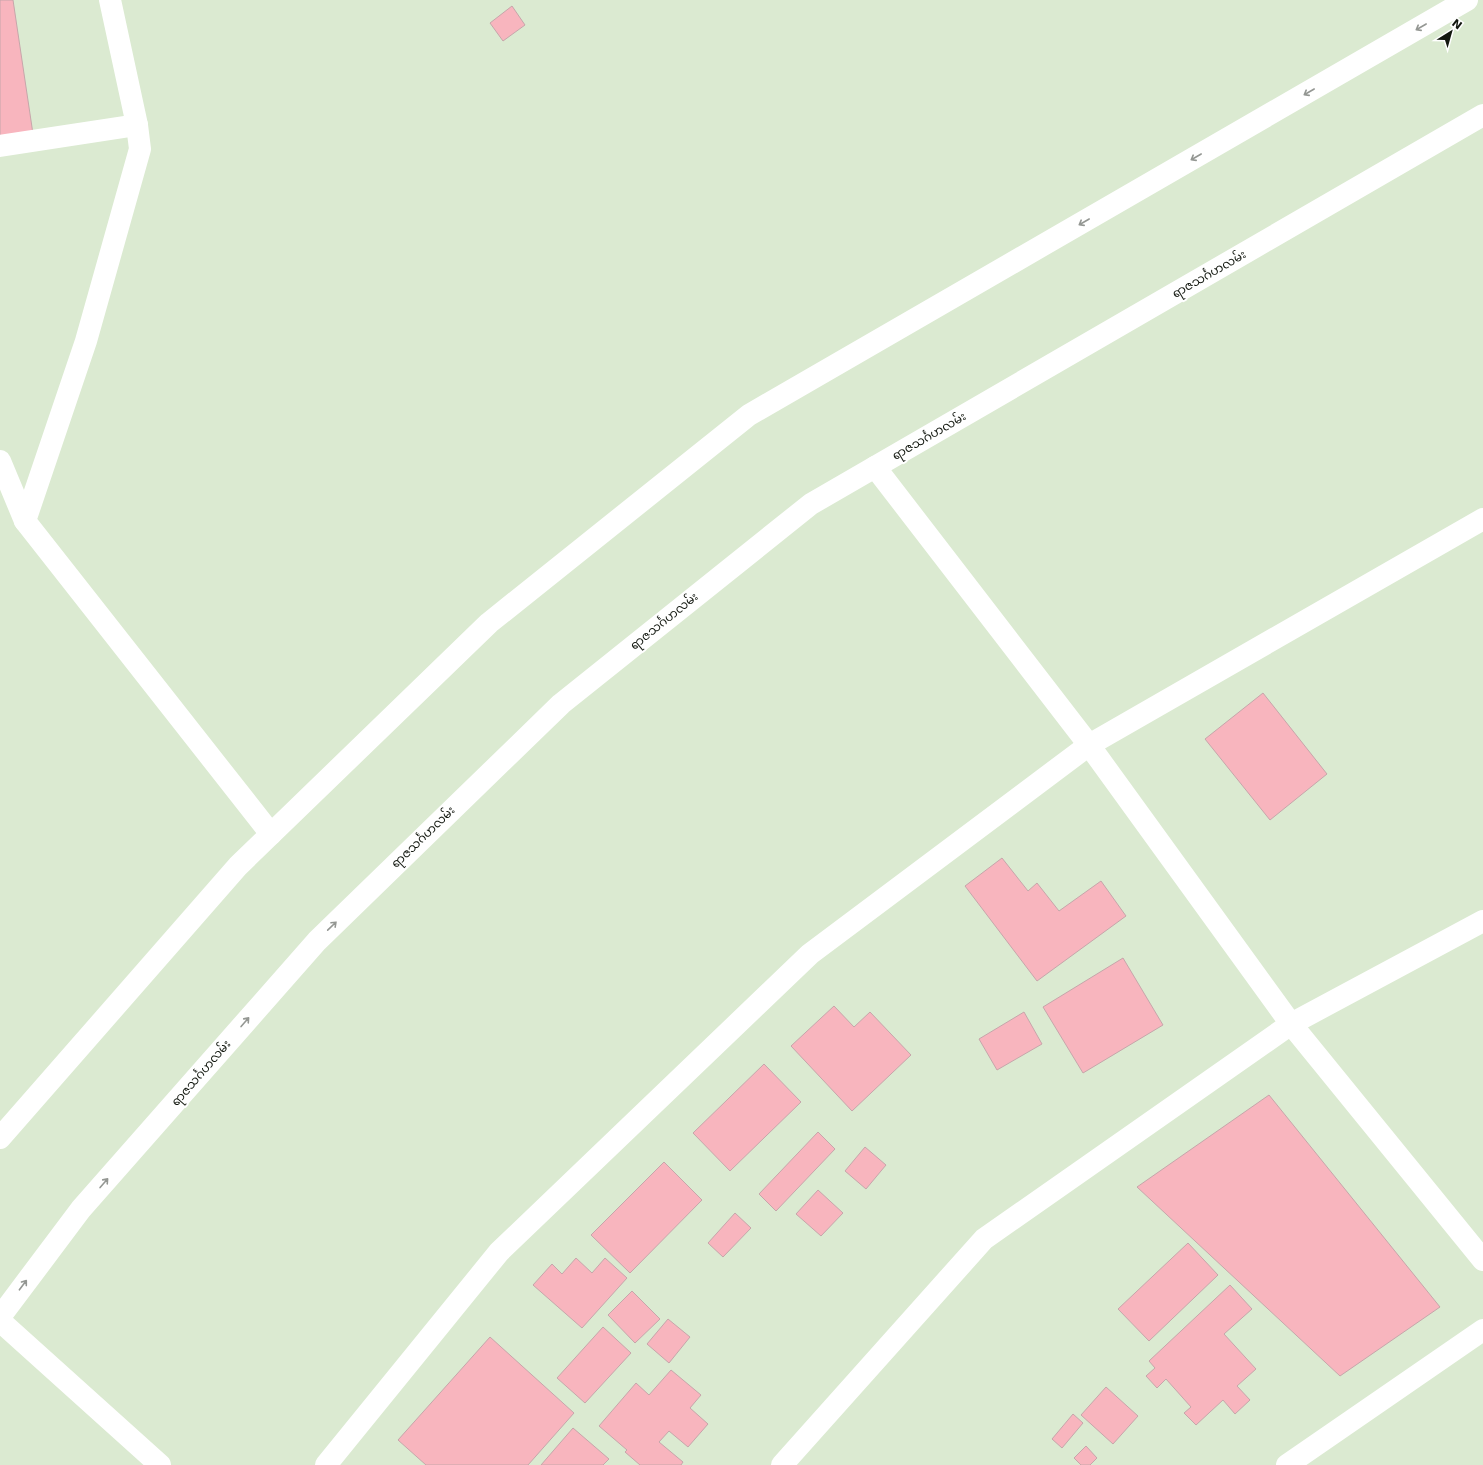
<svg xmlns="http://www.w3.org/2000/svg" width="1483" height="1465" font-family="'DejaVu Sans','Noto Sans Myanmar',sans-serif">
	<rect width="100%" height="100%" fill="#dbead1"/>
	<g fill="#f8b5be" stroke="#c6a6aa">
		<polygon points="0,0 13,0 33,134 0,138"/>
		<polygon points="512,6 525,25 503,41 490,23"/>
		<polygon points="1263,693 1327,774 1270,820 1205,739"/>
		<polygon points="1002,858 1028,891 1037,883 1059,911 1101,881 1126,916 1037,981 965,886"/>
		<polygon points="1123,958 1163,1025 1083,1073 1043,1007"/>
		<polygon points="834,1006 854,1027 870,1012 911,1055 852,1111 791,1046"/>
		<polygon points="1024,1012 1042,1044 997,1070 979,1039"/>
		<polygon points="764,1064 801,1102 730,1171 693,1133"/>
		<polygon points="1269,1095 1440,1307 1340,1376 1137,1187"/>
		<polygon points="818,1132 835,1149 776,1211 759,1194"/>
		<polygon points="865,1147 886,1165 866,1189 845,1171"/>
		<polygon points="664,1162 702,1200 630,1273 591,1235"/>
		<polygon points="818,1190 843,1213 821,1236 796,1214"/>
		<polygon points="735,1213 751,1228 723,1257 708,1243"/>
		<polygon points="1188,1243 1218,1275 1149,1341 1118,1309"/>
		<polygon points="576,1258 592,1273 605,1258 627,1278 582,1328 533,1285 552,1264 562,1274"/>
		<polygon points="1230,1285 1252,1309 1224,1334 1256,1369 1237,1386 1250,1400 1235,1414 1223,1400 1196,1425 1184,1413 1191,1407 1166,1379 1157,1388 1146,1376 1155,1368 1149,1361"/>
		<polygon points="632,1291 660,1319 635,1343 608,1315"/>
		<polygon points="668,1319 690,1337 669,1363 647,1344"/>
		<polygon points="603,1327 631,1353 585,1403 557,1378"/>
		<polygon points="490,1337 574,1413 528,1465 426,1465 398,1440"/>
		<polygon points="671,1370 701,1395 690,1408 708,1424 688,1447 669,1431 659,1442 683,1462 681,1465 640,1465 625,1452 627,1450 599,1426 636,1383 649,1395"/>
		<polygon points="1106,1387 1138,1416 1113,1444 1081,1415"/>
		<polygon points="1073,1414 1083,1423 1062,1448 1052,1439"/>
		<polygon points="573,1428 609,1459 603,1465 541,1465"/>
		<polygon points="1086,1446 1097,1458 1090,1465 1081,1465 1074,1458"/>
	</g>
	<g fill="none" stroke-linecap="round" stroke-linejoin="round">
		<g stroke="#fff" stroke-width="22">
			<polyline points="110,0 137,125 140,149 86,341 25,521 271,834"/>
			<polyline points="0,146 137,125"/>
			<polyline points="0,461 25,521"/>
			<polyline points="875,467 1089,745 1291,1024 1483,1260"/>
			<polyline points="0,1321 160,1465"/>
			<polyline points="326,1465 499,1252 810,954 1089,745 1483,519"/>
			<polyline points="782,1465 984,1239 1291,1024 1483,921"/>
			<polyline points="1287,1465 1483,1330"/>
		</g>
		<g stroke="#fff" stroke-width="22">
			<polyline points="0,1138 238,866 489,623 749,415 1467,0"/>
			<polyline points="0,1317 81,1209 317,941 561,704 811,504 1483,115"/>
		</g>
	</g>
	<defs><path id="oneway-shaft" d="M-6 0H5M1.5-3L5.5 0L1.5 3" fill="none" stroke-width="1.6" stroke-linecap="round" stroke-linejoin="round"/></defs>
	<g stroke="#949793">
		<use href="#oneway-shaft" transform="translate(1421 27) rotate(150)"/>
		<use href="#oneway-shaft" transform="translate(1309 92) rotate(150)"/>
		<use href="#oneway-shaft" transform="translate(1196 157) rotate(150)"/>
		<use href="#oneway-shaft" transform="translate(1084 222) rotate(150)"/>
		<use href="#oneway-shaft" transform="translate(332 926) rotate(-44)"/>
		<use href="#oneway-shaft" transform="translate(245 1022) rotate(-49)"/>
		<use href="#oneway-shaft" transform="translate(104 1183) rotate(-49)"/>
		<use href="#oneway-shaft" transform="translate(23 1285) rotate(-53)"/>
	</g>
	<g text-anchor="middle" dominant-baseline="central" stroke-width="4" stroke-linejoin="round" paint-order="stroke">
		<g font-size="12" fill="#12170f" stroke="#fff">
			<text transform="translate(1209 274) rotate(-30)">ရာဇသင်္ဂဟလမ်း</text>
			<text transform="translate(929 436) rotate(-30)">ရာဇသင်္ဂဟလမ်း</text>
			<text transform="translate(664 621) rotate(-39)">ရာဇသင်္ဂဟလမ်း</text>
			<text transform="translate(423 837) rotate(-44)">ရာဇသင်္ဂဟလမ်း</text>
			<text transform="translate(201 1073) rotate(-49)">ရာဇသင်္ဂဟလမ်း</text>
		</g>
	</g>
	<g transform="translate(1451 32) rotate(37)" stroke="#ffffff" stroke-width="3" paint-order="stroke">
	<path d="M0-3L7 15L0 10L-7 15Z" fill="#12170f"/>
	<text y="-6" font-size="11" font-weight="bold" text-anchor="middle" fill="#12170f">N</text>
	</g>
</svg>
